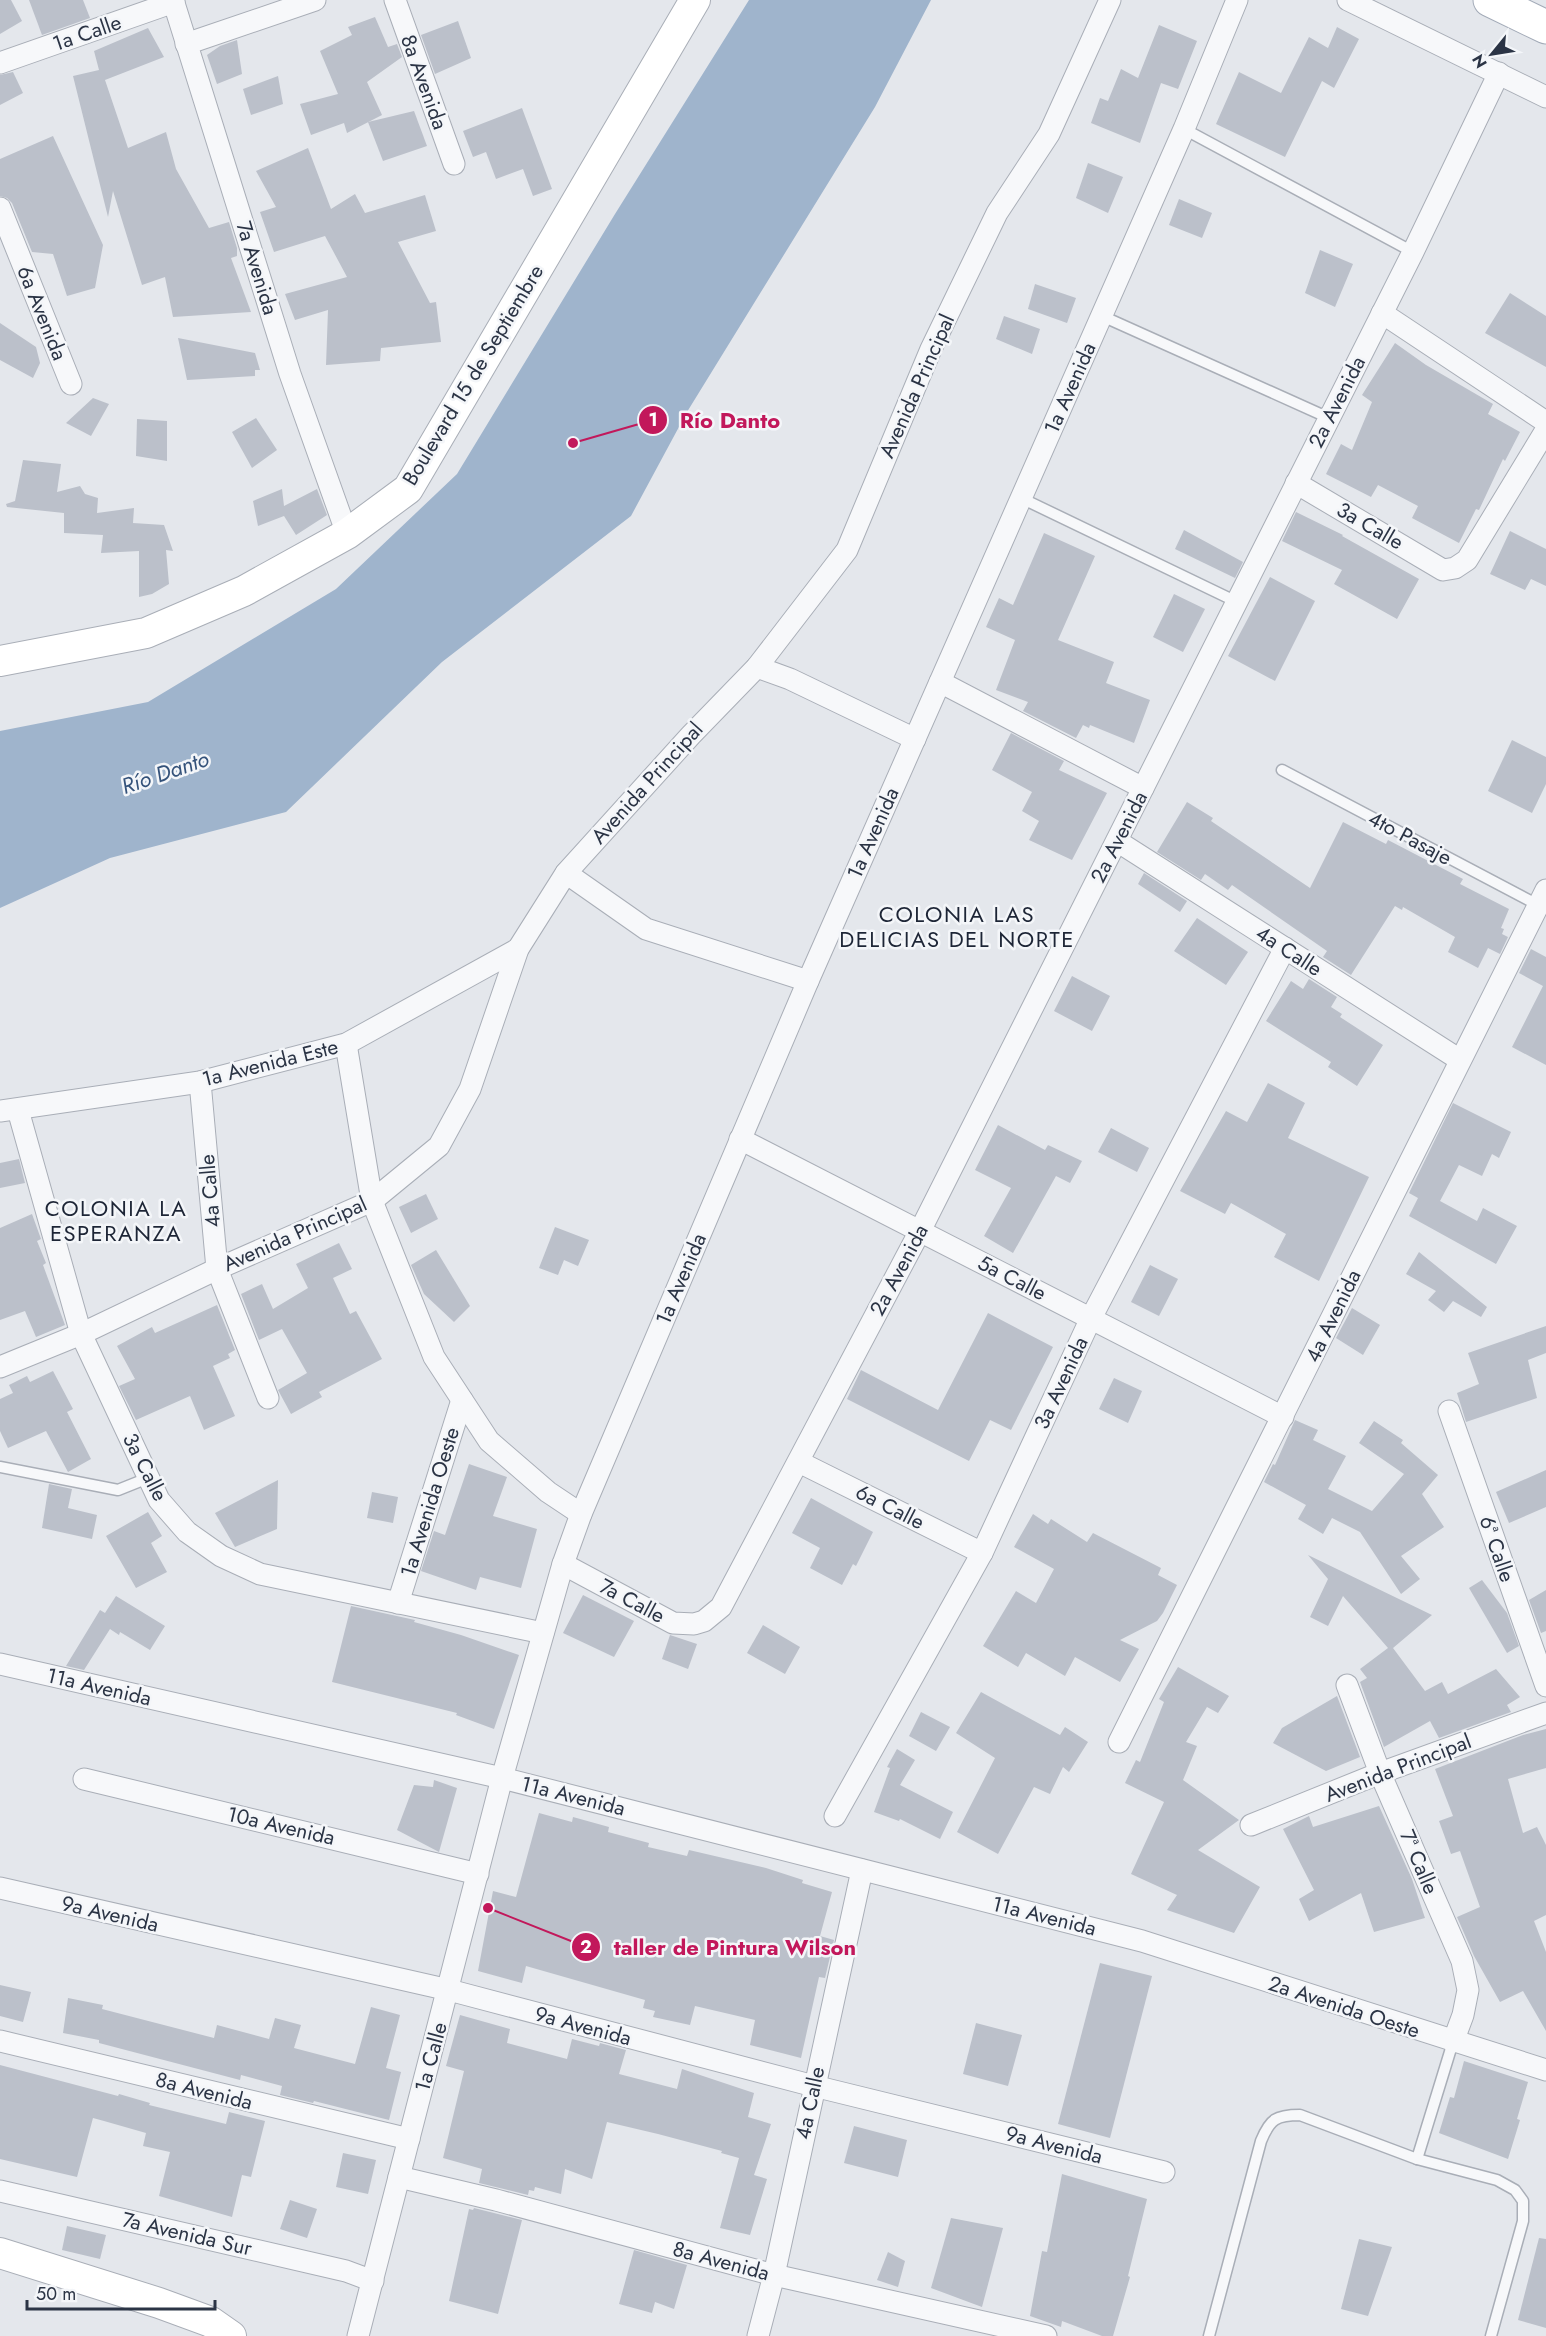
<svg xmlns="http://www.w3.org/2000/svg" width="1546" height="2336" font-family="Jost,sans-serif">
	<rect width="100%" height="100%" fill="#e4e7ec"/>
	<polygon fill="#9fb4cc" points="749,0 931,0 875,107 687,412 631,516 442,662 286,812 110,858 0,908 0,731 148,702 336,589 457,474 615,214"/>
	<g fill="#bbc0ca">
		<polygon points="0,0 11,0 22,21 0,34"/>
		<polygon points="29,0 83,0 90,18 42,35"/>
		<polygon points="375,17 388,47 397,44 402,57 367,82 382,115 347,133 344,123 311,135 300,104 338,94 320,51 352,35 348,27"/>
		<polygon points="458,21 471,58 435,74 421,35"/>
		<polygon points="1159,25 1197,41 1178,89 1161,83 1140,143 1091,123 1100,98 1108,101 1121,69 1138,78"/>
		<polygon points="1337,27 1359,39 1334,88 1322,81 1285,157 1216,124 1239,72 1281,93 1309,37 1328,48"/>
		<polygon points="148,28 164,57 105,80 128,148 166,132 176,169 209,228 229,222 237,248 237,256 231,258 251,312 173,317 165,277 142,285 113,191 108,217 73,76 99,70 94,51"/>
		<polygon points="237,40 242,74 217,84 207,55 220,46"/>
		<polygon points="13,72 23,93 0,105 0,75"/>
		<polygon points="278,76 283,104 251,115 243,89"/>
		<polygon points="522,108 552,189 533,196 523,169 496,179 486,152 473,157 463,131"/>
		<polygon points="414,111 427,146 383,161 368,122"/>
		<polygon points="53,136 103,245 95,288 67,296 53,254 32,252 12,203 7,198 0,196 0,159"/>
		<polygon points="308,148 331,209 355,194 365,213 425,195 436,231 398,242 430,303 436,302 441,342 381,348 380,361 326,365 328,310 295,320 285,294 347,277 325,236 274,252 260,212 276,207 256,171"/>
		<polygon points="1088,163 1123,177 1108,213 1076,198"/>
		<polygon points="1179,199 1212,213 1202,238 1169,225"/>
		<polygon points="1320,250 1353,264 1335,307 1305,293"/>
		<polygon points="1035,284 1076,298 1067,323 1028,309"/>
		<polygon points="1510,293 1546,316 1546,367 1485,333"/>
		<polygon points="1004,316 1040,329 1032,354 996,339"/>
		<polygon points="0,323 36,347 40,363 33,378 0,360"/>
		<polygon points="178,338 255,353 260,370 255,370 255,376 187,380"/>
		<polygon points="1395,343 1426,365 1493,404 1488,414 1520,432 1505,461 1503,459 1479,510 1476,509 1459,543 1412,518 1418,506 1378,485 1371,497 1326,474 1341,444 1352,450 1372,402 1362,395"/>
		<polygon points="93,398 109,404 91,436 66,423"/>
		<polygon points="256,418 277,450 252,468 232,432"/>
		<polygon points="137,419 167,421 167,461 136,456"/>
		<polygon points="23,460 61,464 57,492 80,486 85,494 98,498 97,513 134,508 133,523 164,525 173,551 166,550 169,584 152,594 139,597 139,551 101,553 103,535 64,533 64,513 7,507 6,504 15,501"/>
		<polygon points="282,489 284,506 317,489 327,515 296,535 284,516 258,526 253,501"/>
		<polygon points="1296,512 1343,535 1342,536 1419,579 1397,619 1334,584 1342,570 1282,541"/>
		<polygon points="1184,530 1243,562 1235,578 1175,549"/>
		<polygon points="1510,531 1546,549 1546,586 1531,579 1525,590 1490,574"/>
		<polygon points="1044,533 1095,556 1058,640 1114,662 1106,683 1150,700 1134,743 1090,725 1089,728 1083,725 1076,738 1023,711 1028,702 996,690 1015,640 986,627 999,598 1013,605"/>
		<polygon points="1270,577 1315,601 1275,681 1228,656"/>
		<polygon points="1174,594 1205,609 1183,652 1153,637"/>
		<polygon points="1011,733 1064,761 1059,770 1107,793 1072,860 1029,840 1039,821 1022,811 1032,792 992,770"/>
		<polygon points="1512,740 1546,757 1546,784 1532,813 1488,791"/>
		<polygon points="1187,802 1213,818 1211,821 1310,888 1343,822 1386,844 1388,840 1463,879 1460,884 1509,909 1501,928 1504,929 1502,934 1508,937 1500,954 1488,948 1478,968 1448,952 1455,937 1403,907 1402,910 1395,906 1351,975 1323,957 1327,951 1232,885 1228,890 1205,874 1201,880 1157,852"/>
		<polygon points="1144,873 1187,901 1180,912 1138,884"/>
		<polygon points="1197,918 1248,952 1226,985 1174,951"/>
		<polygon points="1531,949 1546,957 1546,1065 1512,1047 1543,986 1519,973"/>
		<polygon points="1072,976 1110,996 1092,1031 1054,1011"/>
		<polygon points="1309,979 1337,997 1331,1007 1342,1014 1340,1017 1383,1045 1357,1086 1328,1067 1331,1062 1266,1021 1291,981 1303,989"/>
		<polygon points="1268,1083 1305,1103 1288,1138 1369,1177 1319,1281 1274,1257 1286,1234 1231,1203 1225,1214 1180,1191 1226,1111 1247,1122"/>
		<polygon points="1453,1103 1511,1132 1499,1158 1492,1154 1482,1176 1459,1165 1440,1201 1477,1221 1483,1208 1517,1226 1496,1264 1409,1216 1418,1198 1409,1193"/>
		<polygon points="998,1125 1045,1150 1048,1145 1082,1161 1070,1183 1056,1176 1013,1253 984,1236 1011,1188 975,1170"/>
		<polygon points="1111,1128 1149,1148 1137,1172 1098,1152"/>
		<polygon points="19,1159 25,1183 0,1188 0,1163"/>
		<polygon points="426,1194 438,1219 411,1233 399,1207"/>
		<polygon points="32,1214 41,1239 37,1241 46,1263 43,1265 65,1325 36,1337 25,1311 0,1320 0,1228"/>
		<polygon points="555,1227 589,1240 578,1266 564,1260 558,1275 539,1268"/>
		<polygon points="339,1243 352,1269 333,1278 350,1314 356,1311 382,1359 319,1392 322,1397 291,1414 278,1390 307,1373 282,1329 259,1340 241,1294 262,1284 273,1309 308,1288 296,1264"/>
		<polygon points="436,1250 470,1306 454,1322 424,1294 411,1265"/>
		<polygon points="1419,1252 1487,1307 1481,1317 1453,1301 1444,1312 1428,1300 1436,1291 1406,1274"/>
		<polygon points="1150,1265 1178,1279 1159,1316 1131,1302"/>
		<polygon points="217,1305 235,1350 228,1354 230,1358 213,1366 235,1416 204,1430 190,1396 136,1420 119,1386 135,1379 117,1346 152,1327 155,1333"/>
		<polygon points="1352,1308 1380,1325 1363,1355 1336,1338"/>
		<polygon points="988,1313 1053,1347 1011,1430 990,1420 969,1461 847,1399 861,1370 938,1410"/>
		<polygon points="1546,1326 1546,1353 1528,1360 1537,1398 1466,1422 1457,1393 1479,1384 1468,1353"/>
		<polygon points="53,1371 73,1409 67,1412 91,1459 68,1472 46,1431 8,1448 0,1431 0,1399 13,1393 9,1385 27,1376 30,1382"/>
		<polygon points="1114,1378 1142,1391 1128,1423 1099,1409"/>
		<polygon points="1295,1420 1318,1430 1313,1440 1346,1456 1328,1489 1372,1511 1404,1474 1359,1443 1374,1421 1403,1440 1401,1443 1438,1475 1422,1494 1444,1527 1401,1556 1420,1579 1401,1594 1360,1532 1332,1518 1323,1534 1298,1519 1306,1505 1264,1482 1273,1464 1275,1465"/>
		<polygon points="469,1464 507,1477 493,1516 537,1529 521,1588 480,1577 476,1590 421,1571 434,1531 445,1535"/>
		<polygon points="1546,1470 1546,1507 1509,1523 1496,1492"/>
		<polygon points="278,1480 277,1529 235,1547 215,1513"/>
		<polygon points="49,1484 72,1489 68,1508 97,1515 92,1539 42,1528"/>
		<polygon points="372,1492 398,1497 393,1523 367,1518"/>
		<polygon points="811,1498 873,1532 856,1566 853,1564 842,1585 810,1568 820,1548 792,1533"/>
		<polygon points="148,1512 162,1536 151,1543 167,1572 136,1588 106,1536"/>
		<polygon points="1033,1514 1048,1524 1051,1519 1087,1542 1093,1533 1161,1568 1158,1575 1177,1585 1163,1613 1157,1621 1120,1640 1139,1649 1120,1682 1075,1657 1065,1676 1026,1653 1018,1667 983,1646 1016,1591 1036,1603 1054,1569 1014,1547"/>
		<polygon points="1308,1555 1432,1615 1393,1648 1425,1691 1442,1682 1448,1694 1496,1669 1520,1697 1507,1705 1511,1712 1439,1738 1430,1721 1384,1747 1360,1682 1367,1678 1360,1669 1388,1648 1343,1596 1328,1626 1310,1617 1328,1579"/>
		<polygon points="1482,1580 1507,1613 1519,1646 1507,1653 1469,1588"/>
		<polygon points="1546,1590 1546,1631 1541,1633 1529,1600"/>
		<polygon points="583,1595 634,1621 614,1657 563,1633"/>
		<polygon points="116,1596 165,1626 150,1650 120,1632 119,1635 110,1629 84,1670 66,1666 100,1610 105,1613"/>
		<polygon points="351,1606 415,1620 414,1622 461,1635 519,1655 494,1729 456,1715 457,1713 332,1682"/>
		<polygon points="763,1625 800,1647 785,1674 747,1653"/>
		<polygon points="670,1635 697,1644 688,1669 662,1659"/>
		<polygon points="1178,1667 1229,1696 1218,1713 1207,1707 1186,1742 1197,1746 1183,1780 1239,1820 1198,1850 1260,1887 1234,1933 1167,1910 1177,1895 1131,1874 1164,1802 1125,1783 1136,1760 1140,1762 1164,1702 1159,1699"/>
		<polygon points="981,1692 1060,1735 1065,1727 1088,1742 1069,1772 1063,1767 1050,1794 1034,1787 998,1854 957,1832 995,1758 956,1733"/>
		<polygon points="1337,1696 1360,1757 1326,1771 1273,1743 1282,1728"/>
		<polygon points="921,1712 950,1727 936,1751 909,1736"/>
		<polygon points="1546,1729 1546,1768 1508,1779 1523,1833 1537,1827 1546,1845 1546,1915 1534,1921 1546,1952 1546,2031 1523,1991 1500,2002 1474,1956 1457,1917 1480,1907 1460,1851 1451,1854 1439,1821 1453,1816 1435,1769 1523,1735"/>
		<polygon points="897,1749 915,1760 900,1785 953,1812 940,1839 900,1819 899,1821 874,1812 890,1768 887,1767"/>
		<polygon points="434,1780 457,1788 439,1852 397,1830 414,1785 433,1787"/>
		<polygon points="1379,1806 1412,1879 1425,1918 1374,1932 1361,1893 1309,1921 1299,1899 1314,1890 1283,1829 1309,1816 1313,1827"/>
		<polygon points="539,1813 572,1822 573,1817 609,1827 608,1832 649,1843 648,1847 687,1856 689,1850 766,1868 803,1880 802,1883 832,1892 820,1936 834,1940 825,1978 819,1977 801,2058 750,2045 755,2020 695,2006 690,2025 653,2017 655,2011 643,2008 645,2000 526,1966 522,1983 478,1971 493,1891 516,1897"/>
		<polygon points="1100,1963 1152,1976 1110,2138 1058,2124"/>
		<polygon points="0,1985 31,1992 23,2022 0,2016"/>
		<polygon points="68,1998 103,2005 102,2009 214,2038 217,2025 269,2039 275,2018 301,2025 294,2048 355,2064 371,2007 400,2015 386,2068 401,2072 389,2120 314,2101 313,2103 280,2095 282,2086 241,2075 240,2080 99,2043 99,2040 63,2033"/>
		<polygon points="460,2015 510,2029 507,2043 567,2059 572,2039 599,2046 600,2043 626,2050 619,2074 677,2089 682,2069 754,2093 748,2117 771,2124 754,2175 767,2179 750,2235 720,2228 739,2158 721,2153 722,2151 658,2134 607,2122 592,2179 565,2169 561,2194 535,2187 534,2191 529,2190 528,2195 479,2183 482,2169 443,2158 464,2071 446,2066"/>
		<polygon points="976,2023 1022,2035 1008,2086 963,2074"/>
		<polygon points="1464,2061 1528,2082 1517,2119 1520,2120 1508,2159 1439,2133 1450,2097 1454,2098"/>
		<polygon points="0,2065 118,2096 119,2094 150,2103 149,2105 226,2124 229,2112 265,2121 251,2177 242,2175 232,2217 159,2196 170,2152 143,2146 146,2133 104,2121 93,2118 77,2177 0,2159"/>
		<polygon points="854,2126 907,2140 898,2177 844,2163"/>
		<polygon points="343,2153 376,2160 368,2194 336,2187"/>
		<polygon points="1062,2174 1147,2199 1128,2276 1130,2277 1113,2336 1102,2336 1062,2321 1061,2327 1030,2316 1042,2251 1047,2252"/>
		<polygon points="290,2200 317,2209 307,2238 280,2229"/>
		<polygon points="474,2208 522,2220 498,2314 449,2301 469,2209 473,2210"/>
		<polygon points="951,2218 1003,2228 982,2307 931,2288"/>
		<polygon points="67,2226 106,2235 100,2259 62,2250"/>
		<polygon points="1539,2238 1546,2239 1546,2328 1518,2320"/>
		<polygon points="1359,2239 1392,2247 1368,2316 1341,2309"/>
		<polygon points="634,2250 687,2265 674,2309 655,2302 652,2313 619,2304"/>
		<polygon points="888,2252 905,2261 898,2287 877,2280"/>
	</g>
	<g fill="none" stroke-linecap="round" stroke-linejoin="round">
		<defs>
			<g id="lane">
				<polyline points="1184,129 1413,252"/>
				<polyline points="1102,316 1329,418"/>
				<polyline points="1021,498 1237,602"/>
				<polyline points="1282,770 1538,905"/>
				<polyline points="0,1467 118,1490 148,1478"/>
				<polyline points="1417,2159 1453,2042"/>
				<path d="M1209,2336l52,-195c9,-22 15,-26 39,-26l117,44 80,21 18,10 8,11v20l-32,115"/>
			</g>
			<g id="street">
				<polyline points="173,0 290,374 347,534"/>
				<polyline points="395,0 454,164"/>
				<polyline points="1348,0 1546,97"/>
				<polyline points="186,44 315,0"/>
				<polyline points="0,63 174,2"/>
				<polyline points="0,208 71,384"/>
				<polyline points="1382,313 1546,422"/>
				<polyline points="1296,483 1443,570 1455,568 1467,560 1546,430"/>
				<polyline points="757,667 790,679 915,739"/>
				<polyline points="940,682 1143,788"/>
				<polyline points="1117,841 1460,1060"/>
				<polyline points="566,873 646,929 808,981"/>
				<polyline points="346,1044 372,1201 434,1357 489,1441 548,1492 581,1514"/>
				<polyline points="200,1082 217,1269 268,1398"/>
				<polyline points="18,1110 81,1334 159,1500 187,1532 221,1556 260,1574 543,1633"/>
				<polyline points="0,1111 200,1082 346,1044 518,949"/>
				<polyline points="740,1139 1283,1417"/>
				<polyline points="0,1367 81,1334 217,1269 372,1201 439,1146 470,1089 518,949 566,873 691,735 757,667 847,550 931,349 997,213 1049,134 1110,0"/>
				<polyline points="1449,1411 1546,1686"/>
				<polyline points="799,1462 982,1553"/>
				<polyline points="563,1564 673,1623 694,1624 704,1621 721,1607 920,1231 1413,252 1499,73"/>
				<polyline points="398,1603 462,1400"/>
				<polyline points="0,1664 502,1778 1142,1941 1546,2070"/>
				<polyline points="1347,1685 1380,1773 1462,1961 1468,1990 1463,2015 1453,2042"/>
				<polyline points="1119,1742 1546,890"/>
				<polyline points="84,1779 478,1874"/>
				<polyline points="835,1816 982,1553 1091,1318 1285,948"/>
				<polyline points="1251,1825 1380,1773 1546,1713"/>
				<polyline points="0,1888 449,1990 814,2086 1164,2172"/>
				<polyline points="0,2041 409,2139"/>
				<polyline points="399,2177 496,2200 774,2275 1046,2336"/>
				<polyline points="0,2191 346,2271 373,2281"/>
				<polyline points="358,2336 502,1778 563,1564 581,1514 808,981 1184,129 1237,0"/>
				<polyline points="758,2336 774,2275 862,1870"/>
			</g>
			<g id="secondary">
				<polyline points="0,661 146,633 244,591 347,534 408,489 695,0"/>
				<polyline points="0,2253 159,2303 211,2322 231,2336"/>
			</g>
			<polyline id="primary" points="1490,0 1546,27"/>
		</defs>
		<use href="#lane" stroke="#a9aeb7" stroke-width="13"/>
		<use href="#street" stroke="#a9aeb7" stroke-width="23"/>
		<use href="#secondary" stroke="#a9aeb7" stroke-width="32"/>
		<use href="#primary" stroke="#a3abb8" stroke-width="35"/>
		<use href="#lane" stroke="#f7f8fa" stroke-width="10"/>
		<use href="#street" stroke="#f7f8fa" stroke-width="21"/>
		<use href="#secondary" stroke="#fff" stroke-width="30"/>
		<use href="#primary" stroke="#fff" stroke-width="33"/>
	</g>
	<g text-anchor="middle" dominant-baseline="central" stroke-width="5" stroke-linejoin="round" paint-order="stroke">
		<g font-size="21" fill="#2b3445" stroke="#f4f6f9">
			<text transform="translate(87 33) rotate(-19)">1a Calle</text>
			<text transform="translate(424 82) rotate(70)">8a Avenida</text>
			<text transform="translate(257 268) rotate(73)">7a Avenida</text>
			<text transform="translate(42 313) rotate(68)">6a Avenida</text>
			<text transform="translate(473 375) rotate(-59)">Boulevard 15 de Septiembre</text>
			<text transform="translate(917 386) rotate(-66)">Avenida Principal</text>
			<text transform="translate(1070 388) rotate(-66)">1a Avenida</text>
			<text transform="translate(1337 402) rotate(-63)">2a Avenida</text>
			<text transform="translate(1370 526) rotate(30)">3a Calle</text>
			<text transform="translate(647 783) rotate(-48)">Avenida Principal</text>
			<text transform="translate(873 833) rotate(-66)">1a Avenida</text>
			<text transform="translate(1119 837) rotate(-63)">2a Avenida</text>
			<text transform="translate(1410 838) rotate(28)">4to Pasaje</text>
			<text transform="translate(1289 951) rotate(33)">4a Calle</text>
			<text transform="translate(270 1063) rotate(-14)">1a Avenida Este</text>
			<text transform="translate(210 1191) rotate(-95)">4a Calle</text>
			<text transform="translate(295 1234) rotate(-24)">Avenida Principal</text>
			<text transform="translate(899 1270) rotate(-62)">2a Avenida</text>
			<text transform="translate(1012 1278) rotate(27)">5a Calle</text>
			<text transform="translate(681 1279) rotate(-67)">1a Avenida</text>
			<text transform="translate(1333 1316) rotate(-64)">4a Avenida</text>
			<text transform="translate(1061 1383) rotate(-65)">3a Avenida</text>
			<text transform="translate(145 1467) rotate(63)">3a Calle</text>
			<text transform="translate(430 1502) rotate(-73)">1a Avenida Oeste</text>
			<text transform="translate(890 1507) rotate(27)">6a Calle</text>
			<text transform="translate(1497 1549) rotate(71)">6ª Calle</text>
			<text transform="translate(632 1601) rotate(28)">7a Calle</text>
			<text transform="translate(99 1687) rotate(13)">11a Avenida</text>
			<text transform="translate(1398 1768) rotate(-21)">Avenida Principal</text>
			<text transform="translate(573 1796) rotate(14)">11a Avenida</text>
			<text transform="translate(281 1826) rotate(13)">10a Avenida</text>
			<text transform="translate(1419 1862) rotate(67)">7ª Calle</text>
			<text transform="translate(110 1914) rotate(13)">9a Avenida</text>
			<text transform="translate(1044 1916) rotate(14)">11a Avenida</text>
			<text transform="translate(1344 2007) rotate(18)">2a Avenida Oeste</text>
			<text transform="translate(583 2026) rotate(15)">9a Avenida</text>
			<text transform="translate(431 2057) rotate(-75)">1a Calle</text>
			<text transform="translate(204 2091) rotate(14)">8a Avenida</text>
			<text transform="translate(810 2103) rotate(-78)">4a Calle</text>
			<text transform="translate(1054 2145) rotate(14)">9a Avenida</text>
			<text transform="translate(187 2234) rotate(13)">7a Avenida Sur</text>
			<text transform="translate(721 2261) rotate(15)">8a Avenida</text>
		</g>
		<g font-size="22" font-style="italic" fill="#34527a" stroke="#f4f6f9">
			<text transform="translate(165 772) rotate(-19)">Río Danto</text>
		</g>
		<g font-size="22" letter-spacing="1.5" fill="#1d2536" stroke="#f4f6f9">
			<text x="957" y="914">COLONIA LAS<tspan x="957" dy="25">DELICIAS DEL NORTE</tspan></text>
			<text x="116" y="1208">COLONIA LA<tspan x="116" dy="25">ESPERANZA</tspan></text>
		</g>
	</g>
	<path fill="none" stroke="#c2185b" stroke-width="2" d="M573 443L653 420M488 1908L586 1947"/>
	<g fill="#c2185b" stroke="#f4f6f9" stroke-width="2">
		<circle cx="573" cy="443" r="6"/>
		<circle cx="488" cy="1908" r="6"/>
		<circle cx="653" cy="420" r="15"/>
		<circle cx="586" cy="1947" r="15"/>
	</g>
	<g font-size="18" text-anchor="middle" font-weight="bold" fill="#fff">
		<text x="653" y="426">1</text>
		<text x="586" y="1953">2</text>
	</g>
	<g font-size="22" text-anchor="middle" font-weight="bold" fill="#c2185b" stroke="#f4f6f9" stroke-width="5" stroke-linejoin="round" paint-order="stroke">
		<text x="730" y="428">Río Danto</text>
		<text x="735" y="1955">taller de Pintura Wilson</text>
	</g>
	<g transform="translate(1492 54) rotate(240)" stroke="#f4f6f9" stroke-width="4.5" paint-order="stroke">
	<path d="M0-4.5L10 22L0 15L-10 22Z" fill="#2b3445"/>
	<text y="-9" font-size="16" font-weight="bold" text-anchor="middle" fill="#2b3445">N</text>
	</g>
	<path d="M27 2300v9h188v-9" fill="none" stroke="#2b3445" stroke-width="3"/>
	<text x="36" y="2300" font-size="18" fill="#2b3445" stroke="#f4f6f9" stroke-width="4.5" paint-order="stroke">50 m</text>
</svg>
